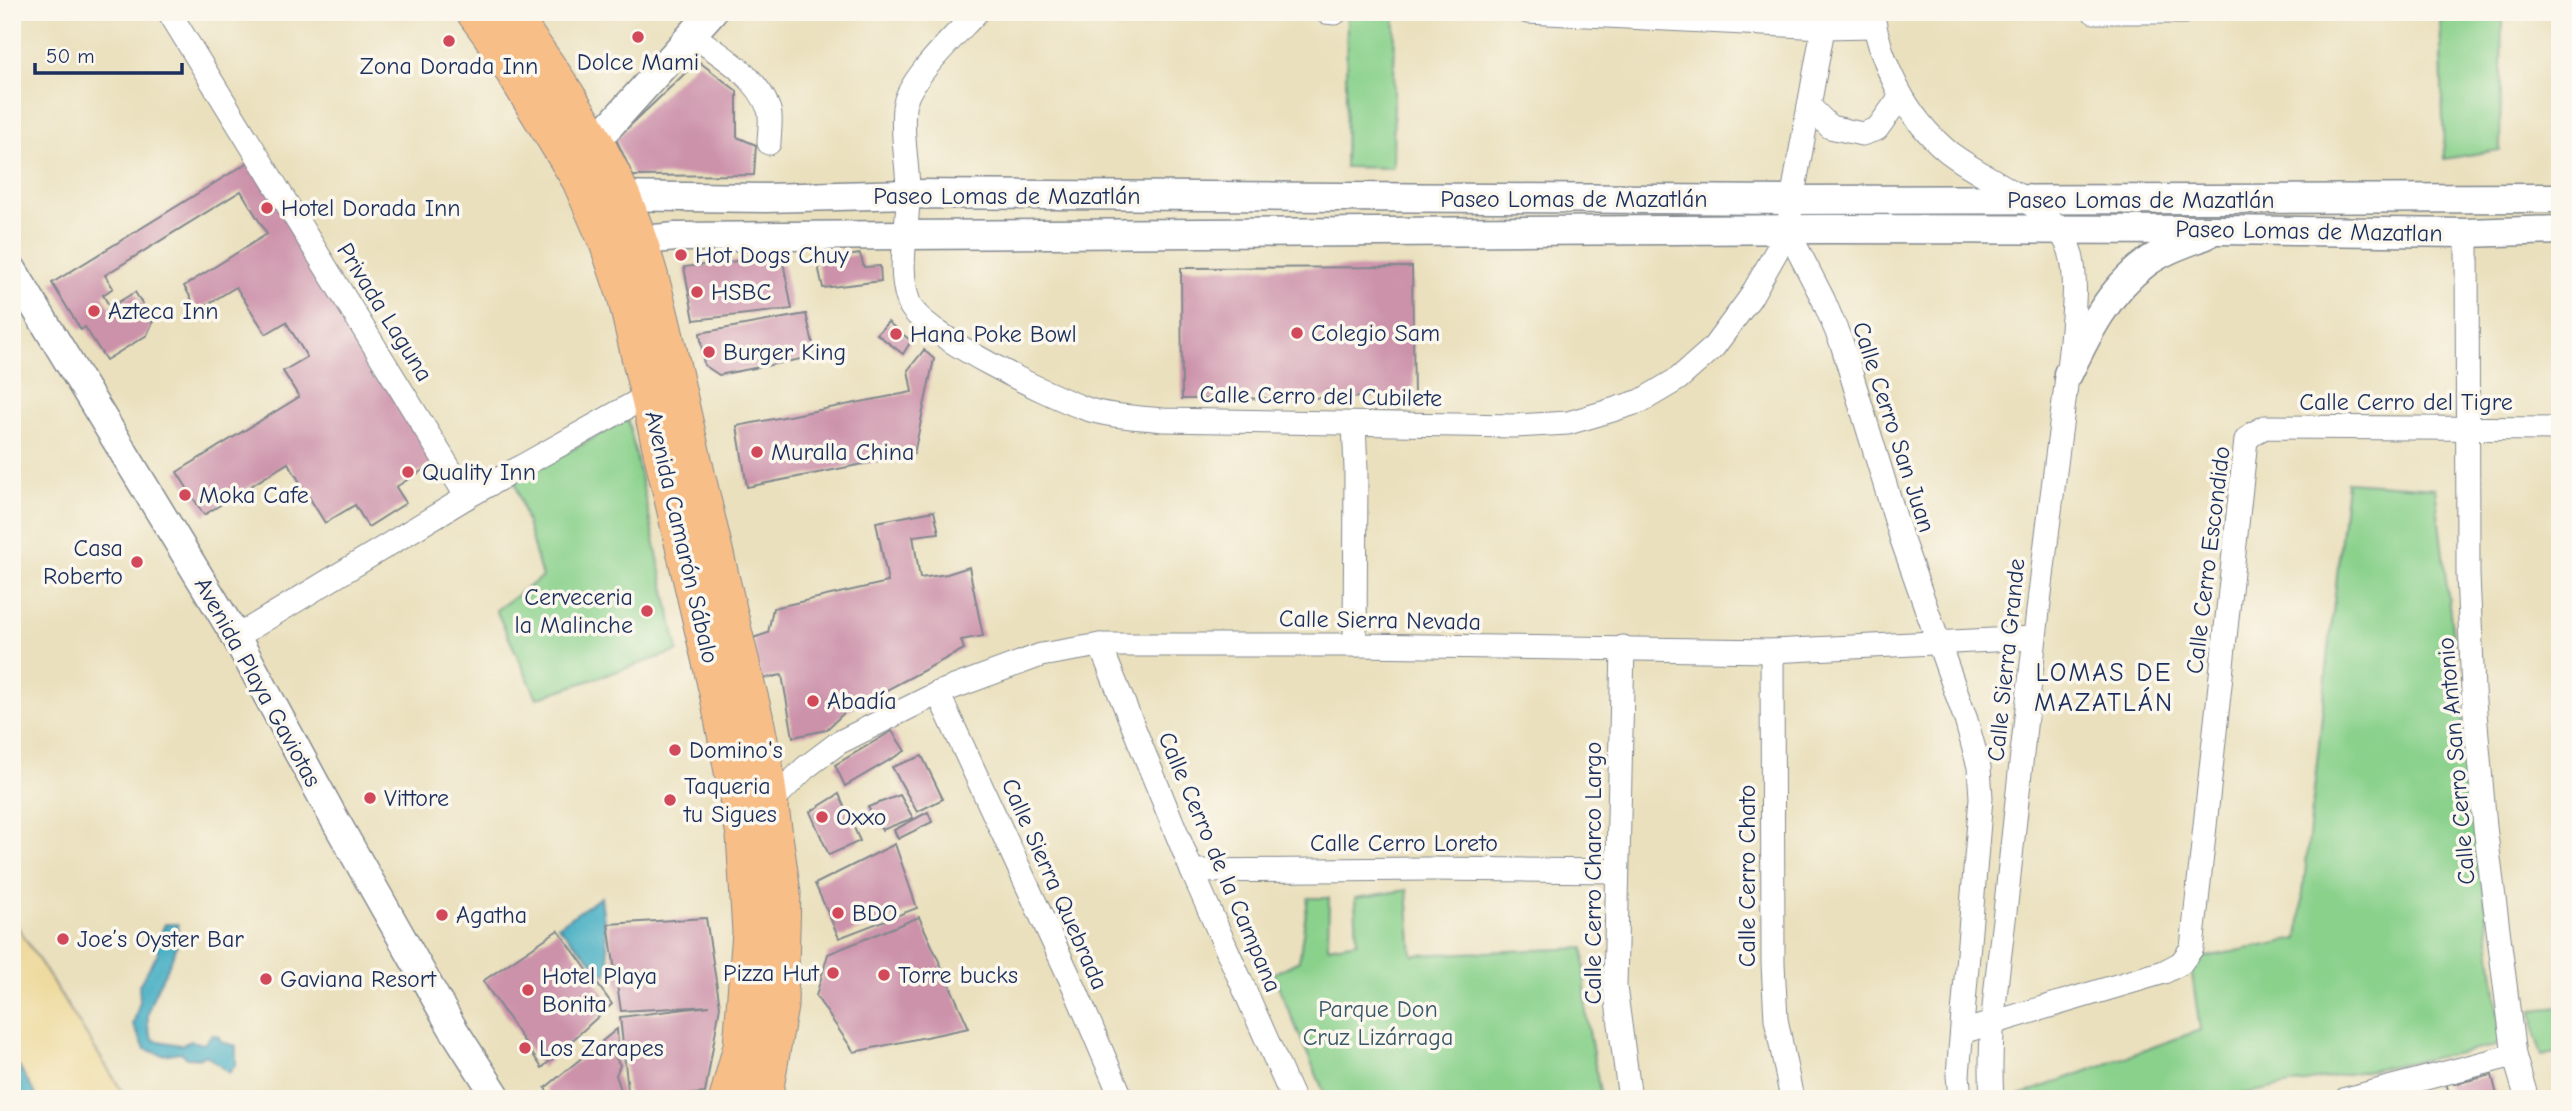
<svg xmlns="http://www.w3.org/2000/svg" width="2572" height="1111" font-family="'Comic Neue',sans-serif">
	<rect width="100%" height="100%" fill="#fbf7ec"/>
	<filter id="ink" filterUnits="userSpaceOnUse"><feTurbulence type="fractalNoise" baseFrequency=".0143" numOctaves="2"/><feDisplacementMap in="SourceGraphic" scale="14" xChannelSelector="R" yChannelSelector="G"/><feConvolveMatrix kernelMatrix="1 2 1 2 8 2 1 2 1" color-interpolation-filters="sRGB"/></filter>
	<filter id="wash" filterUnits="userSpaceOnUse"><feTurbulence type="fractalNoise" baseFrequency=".00686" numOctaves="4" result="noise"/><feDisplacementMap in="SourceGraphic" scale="28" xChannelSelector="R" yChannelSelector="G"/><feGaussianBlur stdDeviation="1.57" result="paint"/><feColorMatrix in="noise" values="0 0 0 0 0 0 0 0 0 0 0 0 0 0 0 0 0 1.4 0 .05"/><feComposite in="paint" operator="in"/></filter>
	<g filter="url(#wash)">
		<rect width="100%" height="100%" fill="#eae0bd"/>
		<g fill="#8ad18c" stroke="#528075" stroke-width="2">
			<polygon points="1347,12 1395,12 1393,168 1345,167"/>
			<polygon points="2440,12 2502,12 2500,150 2444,159"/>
			<polygon points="628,419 678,651 537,698 496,610 542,577 515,481"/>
			<polygon points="2347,482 2435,488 2502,1045 2215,1099 2009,1099 2200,1030 2190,960 2298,939"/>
			<polygon points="1407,890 1412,955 1584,948 1586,1014 1601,1099 1327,1099 1273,974 1299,961 1308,898 1329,898 1328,947 1357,942 1355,898"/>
			<polygon points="2560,1007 2560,1052 2542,1056 2535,1034 2532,1010"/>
		</g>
		<polygon fill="#eeda9e" stroke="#84847e" stroke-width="2" points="12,918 127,1099 38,1099 12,1055"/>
		<g fill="#44aec3" stroke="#306e90" stroke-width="2">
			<polygon points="601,897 610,970 605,975 558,926"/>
			<path d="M165,924h13c-1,7 0,16 -2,23 -8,29 -41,63 -23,93l28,5 10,-4 13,3 8,-10 7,3 2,5 15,4v18l-7,9 -23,-18 -6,3h-13l-6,-6 -19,3 -17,-6 -12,-24 7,-24 -1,-16 19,-32 -2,-8z"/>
			<polygon points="12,1055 38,1099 12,1099"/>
		</g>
		<g id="blocks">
			<g fill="#cc92aa">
				<polygon points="698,61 737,91 737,137 756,145 754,175 633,176 616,139"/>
				<polygon points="252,160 439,460 396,487 406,503 368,527 355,505 325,523 288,463 204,515 177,472 299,397 283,371 307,357 286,322 266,334 236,287 198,310 184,286 267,234 241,191 105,275 113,288 103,295 110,307 135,292 153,321 147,335 106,360 85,327 81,330 52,283"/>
				<polygon points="860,254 864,267 880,266 881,281 823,288 817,261"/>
				<polygon points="782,256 792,309 694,320 684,267"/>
				<polygon points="1412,267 1414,397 1182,399 1181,268"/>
				<polygon points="806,314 816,356 719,375 704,365 700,333"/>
				<polygon points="888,322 911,341 903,354 877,334"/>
				<polygon points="924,350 934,359 914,454 747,487 737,426 912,392 908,370"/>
				<polygon points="934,511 939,533 913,536 920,578 947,574 969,567 983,636 961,640 964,649 845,712 826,730 793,737 782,675 761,679 753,638 768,633 773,608 888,582 876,522"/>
				<polygon points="892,731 905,751 845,786 835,765"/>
				<polygon points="922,756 943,799 917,812 892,767"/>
				<polygon points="839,794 860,841 829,855 810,812"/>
				<polygon points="900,795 913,818 882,830 868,807"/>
				<polygon points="928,812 932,822 898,839 894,830"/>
				<polygon points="895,844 917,908 839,938 815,884"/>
				<polygon points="919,917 969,1028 854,1052 816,996 828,954"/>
				<polygon points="706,918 720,1006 705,1093 629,1099 620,1017 710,1006 621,1011 608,924"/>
				<polygon points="558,930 612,1004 542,1068 483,981"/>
				<polygon points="617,1029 618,1044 613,1053 620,1065 616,1075 624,1099 552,1099 545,1088"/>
				<polygon points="2492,1075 2498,1099 2458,1099 2456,1091 2449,1093 2446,1083 2453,1081 2454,1084"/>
			</g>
		</g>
	</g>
	<g filter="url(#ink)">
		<use href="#blocks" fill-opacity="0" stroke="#82888e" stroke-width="2"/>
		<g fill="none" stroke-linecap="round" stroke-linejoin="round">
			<defs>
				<g id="minor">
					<polyline points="169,12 467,497"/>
					<path d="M977,12c-19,21 -71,69 -73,96 -3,27 4,57 4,84 1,37 -12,75 1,111 12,32 141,93 175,105 25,9 53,9 79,12l352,6 53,-3 38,-11 35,-11 37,-22 35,-31 37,-50 38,-67 4,-31 34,-188"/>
					<polyline points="1326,12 1335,13"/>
					<polyline points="1528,12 1823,27 1874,26"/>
					<path d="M1872,12c9,52 33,103 74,138 37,31 117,56 126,109 5,27 1,56 -1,82 -5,49 -12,98 -18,147 -17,129 -30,258 -44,387 -7,74 -22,150 -17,224"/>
					<polyline points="2094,12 2184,12"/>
					<path d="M692,35c27,19 66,41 77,75 3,9 0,23 0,33"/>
					<polyline points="1809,106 1830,127 1862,134 1877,129 1901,96"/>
					<polyline points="1788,231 1823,299 1842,344 1902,540 1966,720 1979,767 1981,798 1958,1075 1960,1099"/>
					<polyline points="2467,233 2468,575 2473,690 2485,827 2514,1055 2527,1099"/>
					<polyline points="1354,424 1356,469 1355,645"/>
					<polyline points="236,637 467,497 649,395"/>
					<polyline points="1100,645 1192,871 1293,1099"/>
					<polyline points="1623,647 1615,987 1630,1099"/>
					<polyline points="1772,651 1773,964 1776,1019 1792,1099"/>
					<polyline points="938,693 1075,989 1122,1099"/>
					<polyline points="769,804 805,768 838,743 938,693 1041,655 1100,645 1355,645 1772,651 2033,638"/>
					<polyline points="1192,871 1428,869 1617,871"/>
					<polyline points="1962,1032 2164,972 2181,963 2192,948 2246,440 2254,433 2265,427 2560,429"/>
					<polyline points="2346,1099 2514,1055"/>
				</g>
				<g id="tertiary">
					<polyline points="595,142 712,12"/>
					<polyline points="603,196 766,198 909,194 1792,200 2560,198"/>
					<polyline points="620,242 676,237 904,235 1825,229 2221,230 2467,233 2560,230"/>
					<polyline points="12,269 236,637 330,811 452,1027 498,1099"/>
					<path d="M2068,374c19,-40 41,-84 78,-111 17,-13 40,-20 60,-28"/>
				</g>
				<g id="primary">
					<polyline points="475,12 491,34 580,179 608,243 626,296 719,697 745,835 751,932 742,1046 728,1099"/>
					<path d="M508,12c43,59 85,118 114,185 30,71 45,149 62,224 23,100 46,200 71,299l9,45 18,128 -3,113 -16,93"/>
				</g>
			</defs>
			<use href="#minor" stroke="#82888e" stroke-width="25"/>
			<use href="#tertiary" stroke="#82888e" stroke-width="31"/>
			<use href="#primary" stroke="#82888e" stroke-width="39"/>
			<use href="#minor" stroke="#fff" stroke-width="23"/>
			<use href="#tertiary" stroke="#fff" stroke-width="28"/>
			<use href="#primary" stroke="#f7be88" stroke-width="37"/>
		</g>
	</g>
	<g fill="#d1495b" stroke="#fbf7ec" stroke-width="2.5">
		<circle cx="638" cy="37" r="7"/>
		<circle cx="449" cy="41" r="7"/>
		<circle cx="267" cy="208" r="7"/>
		<circle cx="681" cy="255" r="7"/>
		<circle cx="697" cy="292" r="7"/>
		<circle cx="94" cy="311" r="7"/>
		<circle cx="1297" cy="333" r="7"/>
		<circle cx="896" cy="334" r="7"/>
		<circle cx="709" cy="352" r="7"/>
		<circle cx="757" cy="452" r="7"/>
		<circle cx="408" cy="472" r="7"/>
		<circle cx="185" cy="495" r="7"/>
		<circle cx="137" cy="562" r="7"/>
		<circle cx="647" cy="611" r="7"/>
		<circle cx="813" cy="701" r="7"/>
		<circle cx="675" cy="750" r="7"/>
		<circle cx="370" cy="798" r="7"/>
		<circle cx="670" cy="800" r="7"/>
		<circle cx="822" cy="817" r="7"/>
		<circle cx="838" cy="913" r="7"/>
		<circle cx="442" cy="915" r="7"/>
		<circle cx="63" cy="939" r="7"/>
		<circle cx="833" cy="973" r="7"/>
		<circle cx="884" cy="975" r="7"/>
		<circle cx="266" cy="979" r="7"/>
		<circle cx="528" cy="990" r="7"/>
		<circle cx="525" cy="1048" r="7"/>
	</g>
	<g text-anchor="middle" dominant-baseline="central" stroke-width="7" stroke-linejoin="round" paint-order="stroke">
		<g font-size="24" fill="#1b2f5e" stroke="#fbf7ec" text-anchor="start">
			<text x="638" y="62" text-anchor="middle">Dolce Mami</text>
			<text x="449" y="66" text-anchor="middle">Zona Dorada Inn</text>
			<text x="281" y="208">Hotel Dorada Inn</text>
			<text x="695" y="255">Hot Dogs Chuy</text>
			<text x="711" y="292">HSBC</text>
			<text x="108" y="311">Azteca Inn</text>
			<text x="1311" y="333">Colegio Sam</text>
			<text x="910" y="334">Hana Poke Bowl</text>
			<text x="723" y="352">Burger King</text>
			<text x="771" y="452">Muralla China</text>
			<text x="422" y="472">Quality Inn</text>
			<text x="199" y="495">Moka Cafe</text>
			<text x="123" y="548" text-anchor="end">Casa<tspan x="123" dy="28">Roberto</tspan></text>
			<text x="633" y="597" text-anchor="end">Cerveceria<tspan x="633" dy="28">la Malinche</tspan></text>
			<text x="827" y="701">Abadía</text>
			<text x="689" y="750">Domino's</text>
			<text x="684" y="786">Taqueria<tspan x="684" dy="28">tu Sigues</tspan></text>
			<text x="384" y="798">Vittore</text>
			<text x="836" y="817">Oxxo</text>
			<text x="852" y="913">BDO</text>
			<text x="456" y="915">Agatha</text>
			<text x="77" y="939">Joe’s Oyster Bar</text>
			<text x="819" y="973" text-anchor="end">Pizza Hut</text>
			<text x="898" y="975">Torre bucks</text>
			<text x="542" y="976">Hotel Playa<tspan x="542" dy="28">Bonita</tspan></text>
			<text x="280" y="979">Gaviana Resort</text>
			<text x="539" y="1048">Los Zarapes</text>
		</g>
		<g font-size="24" fill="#1b2f5e" stroke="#fbf7ec">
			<text x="1007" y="196">Paseo Lomas de Mazatlán</text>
			<text x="1574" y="199">Paseo Lomas de Mazatlán</text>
			<text x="2141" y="200">Paseo Lomas de Mazatlán</text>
			<text transform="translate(2309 231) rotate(1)">Paseo Lomas de Mazatlan</text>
			<text transform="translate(385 312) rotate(58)">Privada Laguna</text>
			<text transform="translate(1321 396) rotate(1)">Calle Cerro del Cubilete</text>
			<text x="2406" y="402">Calle Cerro del Tigre</text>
			<text transform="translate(1894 427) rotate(72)">Calle Cerro San Juan</text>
			<text transform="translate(682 537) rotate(77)">Avenida Camarón Sábalo</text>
			<text transform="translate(2208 560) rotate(-83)">Calle Cerro Escondido</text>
			<text transform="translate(1380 620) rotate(1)">Calle Sierra Nevada</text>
			<text transform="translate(2006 660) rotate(-84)">Calle Sierra Grande</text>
			<text transform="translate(258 682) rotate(61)">Avenida Playa Gaviotas</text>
			<text transform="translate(2456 761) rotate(-95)">Calle Cerro San Antonio</text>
			<text x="1404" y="843">Calle Cerro Loreto</text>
			<text transform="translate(1220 862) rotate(67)">Calle Cerro de la Campana</text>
			<text transform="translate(1593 873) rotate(-90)">Calle Cerro Charco Largo</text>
			<text transform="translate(1747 876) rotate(-90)">Calle Cerro Chato</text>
			<text transform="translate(1055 884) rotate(66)">Calle Sierra Quebrada</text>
		</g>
		<g font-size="24" fill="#37586a" stroke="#fbf7ec">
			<text x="1378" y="1009">Parque Don<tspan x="1378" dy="28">Cruz Lizárraga</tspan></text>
		</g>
		<g font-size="26" letter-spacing="2" fill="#1b2f5e" stroke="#fbf7ec">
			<text x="2104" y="673">LOMAS DE<tspan x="2104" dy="30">MAZATLÁN</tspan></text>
		</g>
	</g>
	<rect width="2572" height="1111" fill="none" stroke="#fbf7ec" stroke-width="42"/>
	<path d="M35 63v10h147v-10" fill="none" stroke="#1b2f5e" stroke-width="3.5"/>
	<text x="46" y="63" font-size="21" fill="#1b2f5e" stroke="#fbf7ec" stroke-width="5" paint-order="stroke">50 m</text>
</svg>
